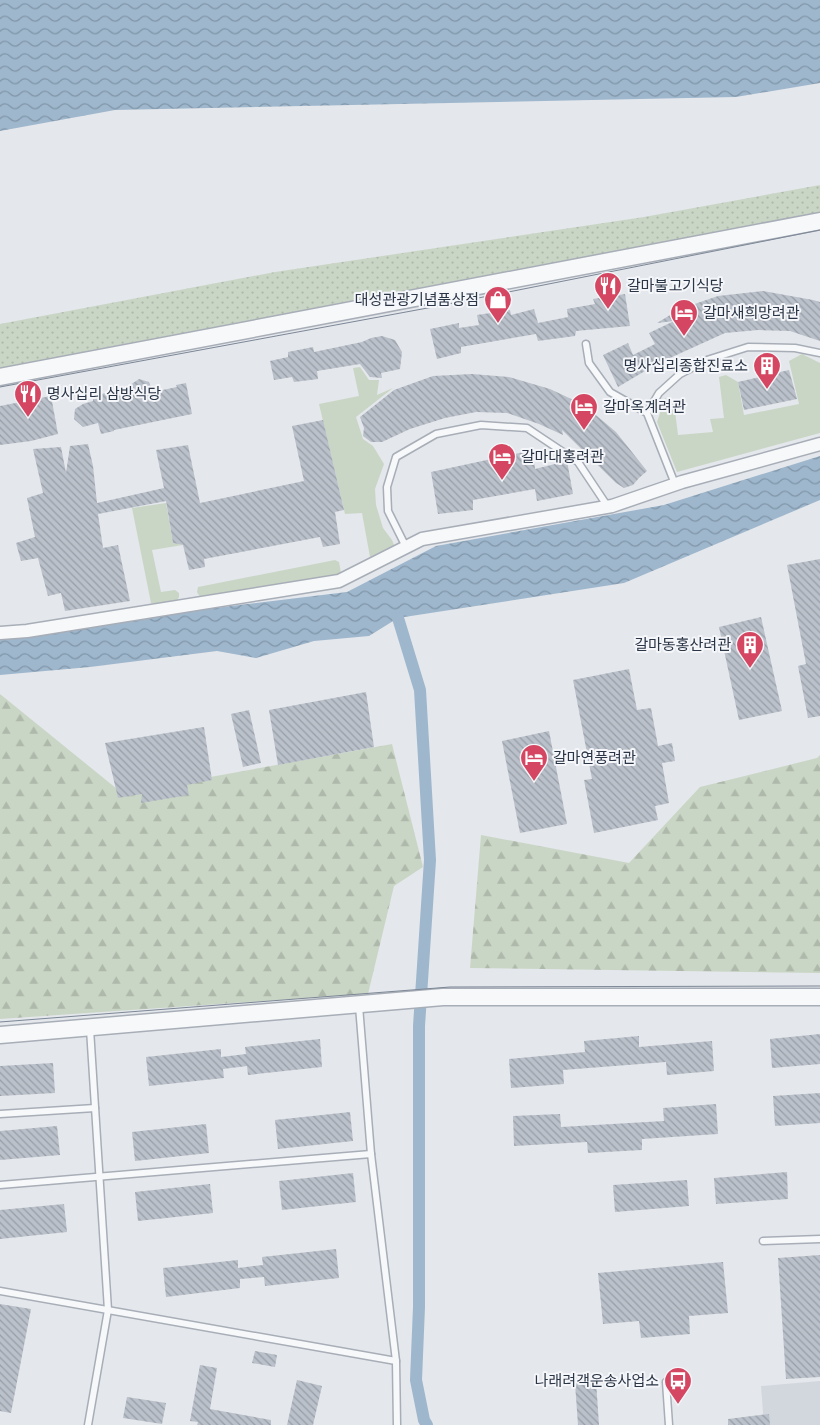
<svg xmlns="http://www.w3.org/2000/svg" width="820" height="1425" font-family="'Varela Round','Noto Sans KR',sans-serif">
	<defs>
		<pattern id="forest-firs" width="22" height="20" patternUnits="userSpaceOnUse" patternTransform="scale(1.25)"><rect width="22" height="20" fill="#cad6c5"/><path d="M5 1l3.5 6h-7zM16 11l3.5 6h-7z" fill="#aeb8ab"/></pattern>
		<pattern id="park-dots" width="8" height="8" patternUnits="userSpaceOnUse" patternTransform="scale(1.25)"><rect width="8" height="8" fill="#cad6c5"/><path d="M2 2h.1M6 6h.1" fill="none" stroke="#aeb8ab" stroke-width="1.8" stroke-linecap="round"/></pattern>
		<pattern id="water-waves" width="16" height="10" patternUnits="userSpaceOnUse" patternTransform="scale(1.25)"><rect width="16" height="10" fill="#9eb7cd"/><path d="M0 5q4-4 8 0t8 0" fill="none" stroke="#8196a8"/></pattern>
		<pattern id="building-back-hatch" width="6" height="6" patternUnits="userSpaceOnUse" patternTransform="scale(1.25)"><rect width="6" height="6" fill="#bbc1ca"/><path d="M-1 5l2 2M0 0l6 6M5-1l2 2" fill="none" stroke="#989ea6"/></pattern>
	</defs>
	<rect width="100%" height="100%" fill="#e4e7ec"/>
	<polygon fill="#d2d7de" points="820,1381 820,1425 764,1425 761,1386"/>
	<g fill="#cad6c5">
		<polygon points="802,354 820,363 820,433 677,472 657,422 665,398 674,403 678,435 713,432 710,419 724,418 719,377 726,375 738,382 744,415 799,404 789,361"/>
		<polygon points="360,367 369,380 379,380 377,395 393,388 356,417 363,439 373,446 384,464 375,489 376,505 383,528 392,540 394,545 370,557 362,513 345,514 319,404 359,396 353,368"/>
		<polygon points="166,503 173,543 183,545 152,550 161,592 175,590 179,593 179,597 177,601 154,604 151,603 132,508"/>
		<polygon points="335,560 339,562 341,573 317,580 200,597 197,592 198,587"/>
	</g>
	<g fill="url(#forest-firs)">
		<polygon points="0,694 122,793 392,744 423,867 394,886 368,994 0,1019"/>
		<polygon points="820,755 820,973 470,968 481,835 629,863 700,787 817,758"/>
	</g>
	<polygon fill="url(#park-dots)" points="820,185 820,221 0,377 0,324 275,272 644,217"/>
	<g fill="url(#water-waves)">
		<polygon points="0,0 820,0 820,83 736,97 115,110 0,131"/>
		<polygon points="820,456 820,500 624,583 398,618 369,636 314,641 256,658 217,651 90,667 0,675 0,634 347,592 436,546 664,505"/>
	</g>
	<g fill="none" stroke-linecap="round" stroke-linejoin="round">
		<polyline stroke="#9eb7cd" stroke-width="12" points="398,618 420,690 430,860 419,1026 419,1307 416,1380 424,1420 427,1425"/>
	</g>
	<g fill="url(#building-back-hatch)">
		<polygon points="763,291 813,300 820,302 820,341 790,331 758,330 725,333 650,367 650,368 618,387 603,355 628,343 633,355 655,344 649,333 674,321 657,323 680,309 718,296"/>
		<polygon points="625,294 630,326 576,331 575,336 538,341 536,334 461,347 461,353 437,359 430,329 459,323 459,328 479,325 477,315 510,310 511,315 534,309 538,323 568,317 567,309 595,304 593,299"/>
		<polygon points="382,336 395,340 402,352 400,369 381,373 382,378 370,377 360,364 317,371 318,379 294,382 292,377 274,380 270,361 288,357 288,352 313,347 314,352 362,342 371,338"/>
		<polygon points="789,370 797,399 744,410 738,382"/>
		<polygon points="472,374 509,377 550,389 584,405 616,432 647,471 639,478 633,485 624,488 616,483 562,430 563,435 539,424 507,413 476,412 445,418 410,429 382,442 371,442 363,436 364,428 360,417 394,390 433,376"/>
		<polygon points="139,379 149,382 153,392 177,387 176,385 186,383 192,414 114,430 114,431 101,434 98,423 83,427 74,419 75,409 83,404 93,401 93,395 127,390 130,385"/>
		<polygon points="51,396 58,434 31,441 0,445 0,406"/>
		<polygon points="323,420 344,510 335,512 340,544 323,547 320,537 204,559 205,567 189,570 183,545 173,543 166,501 98,514 103,548 118,545 130,601 65,611 61,593 48,596 38,558 21,561 16,543 35,537 27,498 43,493 33,449 61,447 66,473 70,446 88,444 93,466 97,503 164,488 156,450 188,445 200,503 304,481 292,426"/>
		<polygon points="533,450 535,469 567,461 573,494 537,501 535,489 473,500 473,510 438,514 431,472"/>
		<polygon points="820,559 820,716 808,718 798,666 806,664 787,565"/>
		<polygon points="761,617 782,711 739,720 719,627"/>
		<polygon points="629,669 637,710 651,708 658,746 672,743 675,761 662,763 669,803 655,806 658,820 594,833 584,780 592,779 573,680"/>
		<polygon points="366,692 374,747 278,765 269,710"/>
		<polygon points="249,710 261,763 243,767 231,714"/>
		<polygon points="204,727 212,780 187,785 189,795 141,803 142,794 118,798 105,743"/>
		<polygon points="549,731 567,824 520,833 502,741"/>
		<polygon points="820,1034 820,1064 772,1068 770,1039"/>
		<polygon points="639,1036 639,1047 712,1041 714,1071 667,1075 666,1062 563,1070 564,1084 511,1088 509,1059 585,1052 584,1041"/>
		<polygon points="320,1039 322,1067 248,1075 247,1066 223,1069 224,1078 149,1086 146,1057 221,1049 221,1057 246,1054 245,1047"/>
		<polygon points="53,1063 55,1093 0,1096 0,1066"/>
		<polygon points="820,1093 820,1123 775,1126 773,1096"/>
		<polygon points="716,1104 718,1134 642,1139 642,1150 588,1153 587,1142 514,1146 513,1116 560,1114 561,1127 664,1121 663,1108"/>
		<polygon points="350,1112 353,1141 278,1149 275,1120"/>
		<polygon points="206,1124 209,1153 135,1161 132,1132"/>
		<polygon points="57,1126 60,1155 0,1160 0,1131"/>
		<polygon points="787,1172 788,1199 716,1204 714,1178"/>
		<polygon points="353,1173 356,1202 282,1210 279,1181"/>
		<polygon points="687,1180 689,1206 615,1212 613,1185"/>
		<polygon points="210,1184 213,1213 138,1221 135,1192"/>
		<polygon points="64,1204 67,1232 0,1239 0,1210"/>
		<polygon points="336,1249 339,1278 265,1286 264,1277 240,1279 240,1288 166,1297 163,1268 238,1260 238,1268 263,1265 262,1257"/>
		<polygon points="820,1255 820,1377 786,1379 778,1258"/>
		<polygon points="723,1262 728,1313 689,1316 690,1334 641,1338 639,1321 603,1324 598,1273"/>
		<polygon points="0,1304 31,1309 11,1413 0,1411"/>
		<polygon points="255,1351 277,1355 275,1367 252,1363"/>
		<polygon points="200,1365 217,1368 210,1409 271,1420 271,1425 197,1425 198,1422 190,1421"/>
		<polygon points="297,1380 322,1386 313,1425 287,1425"/>
		<polygon points="596,1381 599,1425 578,1425 575,1383"/>
		<polygon points="127,1397 166,1403 162,1424 123,1418"/>
		<polygon points="769,1414 770,1425 728,1425 728,1419"/>
	</g>
	<g fill="none" stroke-linecap="round" stroke-linejoin="round">
		<defs>
			<g id="service">
				<polyline points="586,344 589,363 610,392 647,413 675,484"/>
				<polyline points="647,413 659,393 680,374 707,360 748,347 795,348 820,353"/>
				<polyline points="406,547 388,511 387,487 396,457 436,434 481,425 527,428 578,462 608,507"/>
				<polyline points="359,1006 371,1154 396,1361 397,1425"/>
				<polyline points="0,1114 95,1108"/>
				<polyline points="0,1185 371,1154"/>
				<polyline points="763,1241 820,1239"/>
				<polyline points="0,1291 396,1361"/>
				<polyline points="666,1382 669,1425"/>
				<polyline points="88,1425 108,1310 90,1029"/>
			</g>
			<polyline id="minor" points="0,633 27,631 339,581 422,539 612,506 682,482 820,444"/>
			<g id="tertiary">
				<polyline points="0,377 820,221"/>
				<polyline points="0,1035 443,997 820,997"/>
			</g>
		</defs>
		<use href="#service" stroke="#a8aeb7" stroke-width="9"/>
		<use href="#minor" stroke="#a8aeb7" stroke-width="15"/>
		<use href="#tertiary" stroke="#a8aeb7" stroke-width="19"/>
		<use href="#service" stroke="#f7f8fa" stroke-width="6"/>
		<use href="#minor" stroke="#f7f8fa" stroke-width="12"/>
		<use href="#tertiary" stroke="#f7f8fa" stroke-width="16"/>
		<g stroke="#7c8796" stroke-width="1">
			<polyline points="0,387 433,307 820,230"/>
			<polyline points="0,1022 450,987 820,986"/>
		</g>
	</g>
	<defs>
		<symbol id="restaurant-pin" viewBox="-11 -11 22 30"><path d="M0 17L-7.5 6A9.5 9.5 0 1 1 7.5 6Z" fill="#d44661" stroke="#f4f6f9"/><path d="M-5-6h1v4h1v-4h1v4h1v-4h1v5L-1.5 .5V6h-2V.5L-5-1ZM5-6V6H3V1.5H1.5Q1.5-4 5-6Z" fill="#fff"/></symbol>
		<symbol id="shop-pin" viewBox="-11 -11 22 30"><path d="M0 17L-7.5 6A9.5 9.5 0 1 1 7.5 6Z" fill="#d44661" stroke="#f4f6f9"/><path d="M-5-2.5h2.3a2.7 3.5 0 0 1 5.4 0H5L5.5 6h-11ZM-1.5-2.5h3a1.5 2.3 0 0 0-3 0Z" fill="#fff"/></symbol>
		<symbol id="hotel-pin" viewBox="-11 -11 22 30"><path d="M0 17L-7.5 6A9.5 9.5 0 1 1 7.5 6Z" fill="#d44661" stroke="#f4f6f9"/><path d="M-6-4.5h1.5V1H6V5H4.5V3h-9V5H-6ZM-4 0a1.8 1.8 0 1 1 3.6 0ZM.5 0V-2.5h3Q6-2.5 6 0Z" fill="#fff"/></symbol>
		<symbol id="building-pin" viewBox="-11 -11 22 30"><path d="M0 17L-7.5 6A9.5 9.5 0 1 1 7.5 6Z" fill="#d44661" stroke="#f4f6f9"/><path d="M-4-6H4V6H1V3H-1V6H-4ZM-2.5-4.3h1.7v1.8h-1.7ZM.8-4.3h1.7v1.8H.8ZM-2.5-1h1.7V.8h-1.7ZM.8-1h1.7V.8H.8Z" fill="#fff"/></symbol>
		<symbol id="bus-pin" viewBox="-11 -11 22 30"><path d="M0 17L-7.5 6A9.5 9.5 0 1 1 7.5 6Z" fill="#d44661" stroke="#f4f6f9"/><path d="M-5-6H5V4H4V6H2V4H-2V6H-4V4H-5ZM-3.5-4V0h7V-4ZM-3.5 1.2v1.5H-2V1.2ZM2 1.2v1.5H3.5V1.2Z" fill="#fff"/></symbol>
	</defs>
	<g fill-rule="evenodd">
		<use href="#restaurant-pin" x="592" y="270" width="32" height="43"/>
		<use href="#shop-pin" x="482" y="284" width="32" height="43"/>
		<use href="#hotel-pin" x="668" y="297" width="32" height="43"/>
		<use href="#building-pin" x="751" y="350" width="32" height="43"/>
		<use href="#restaurant-pin" x="12" y="378" width="32" height="43"/>
		<use href="#hotel-pin" x="568" y="391" width="32" height="43"/>
		<use href="#hotel-pin" x="486" y="441" width="32" height="43"/>
		<use href="#building-pin" x="734" y="629" width="32" height="43"/>
		<use href="#hotel-pin" x="518" y="742" width="32" height="43"/>
		<use href="#bus-pin" x="662" y="1365" width="32" height="43"/>
	</g>
	<g text-anchor="middle" dominant-baseline="central" stroke-width="4" stroke-linejoin="round" paint-order="stroke">
		<g font-size="15" fill="#2a3545" stroke="#f4f6f9" text-anchor="start">
			<text x="627" y="286">갈마불고기식당</text>
			<text x="479" y="300" text-anchor="end">대성관광기념품상점</text>
			<text x="703" y="313">갈마새희망려관</text>
			<text x="748" y="366" text-anchor="end">명사십리종합진료소</text>
			<text x="47" y="394">명사십리 삼방식당</text>
			<text x="603" y="407">갈마옥계려관</text>
			<text x="521" y="457">갈마대홍려관</text>
			<text x="731" y="645" text-anchor="end">갈마동홍산려관</text>
			<text x="553" y="758">갈마연풍려관</text>
			<text x="659" y="1381" text-anchor="end">나래려객운송사업소</text>
		</g>
	</g>
</svg>
